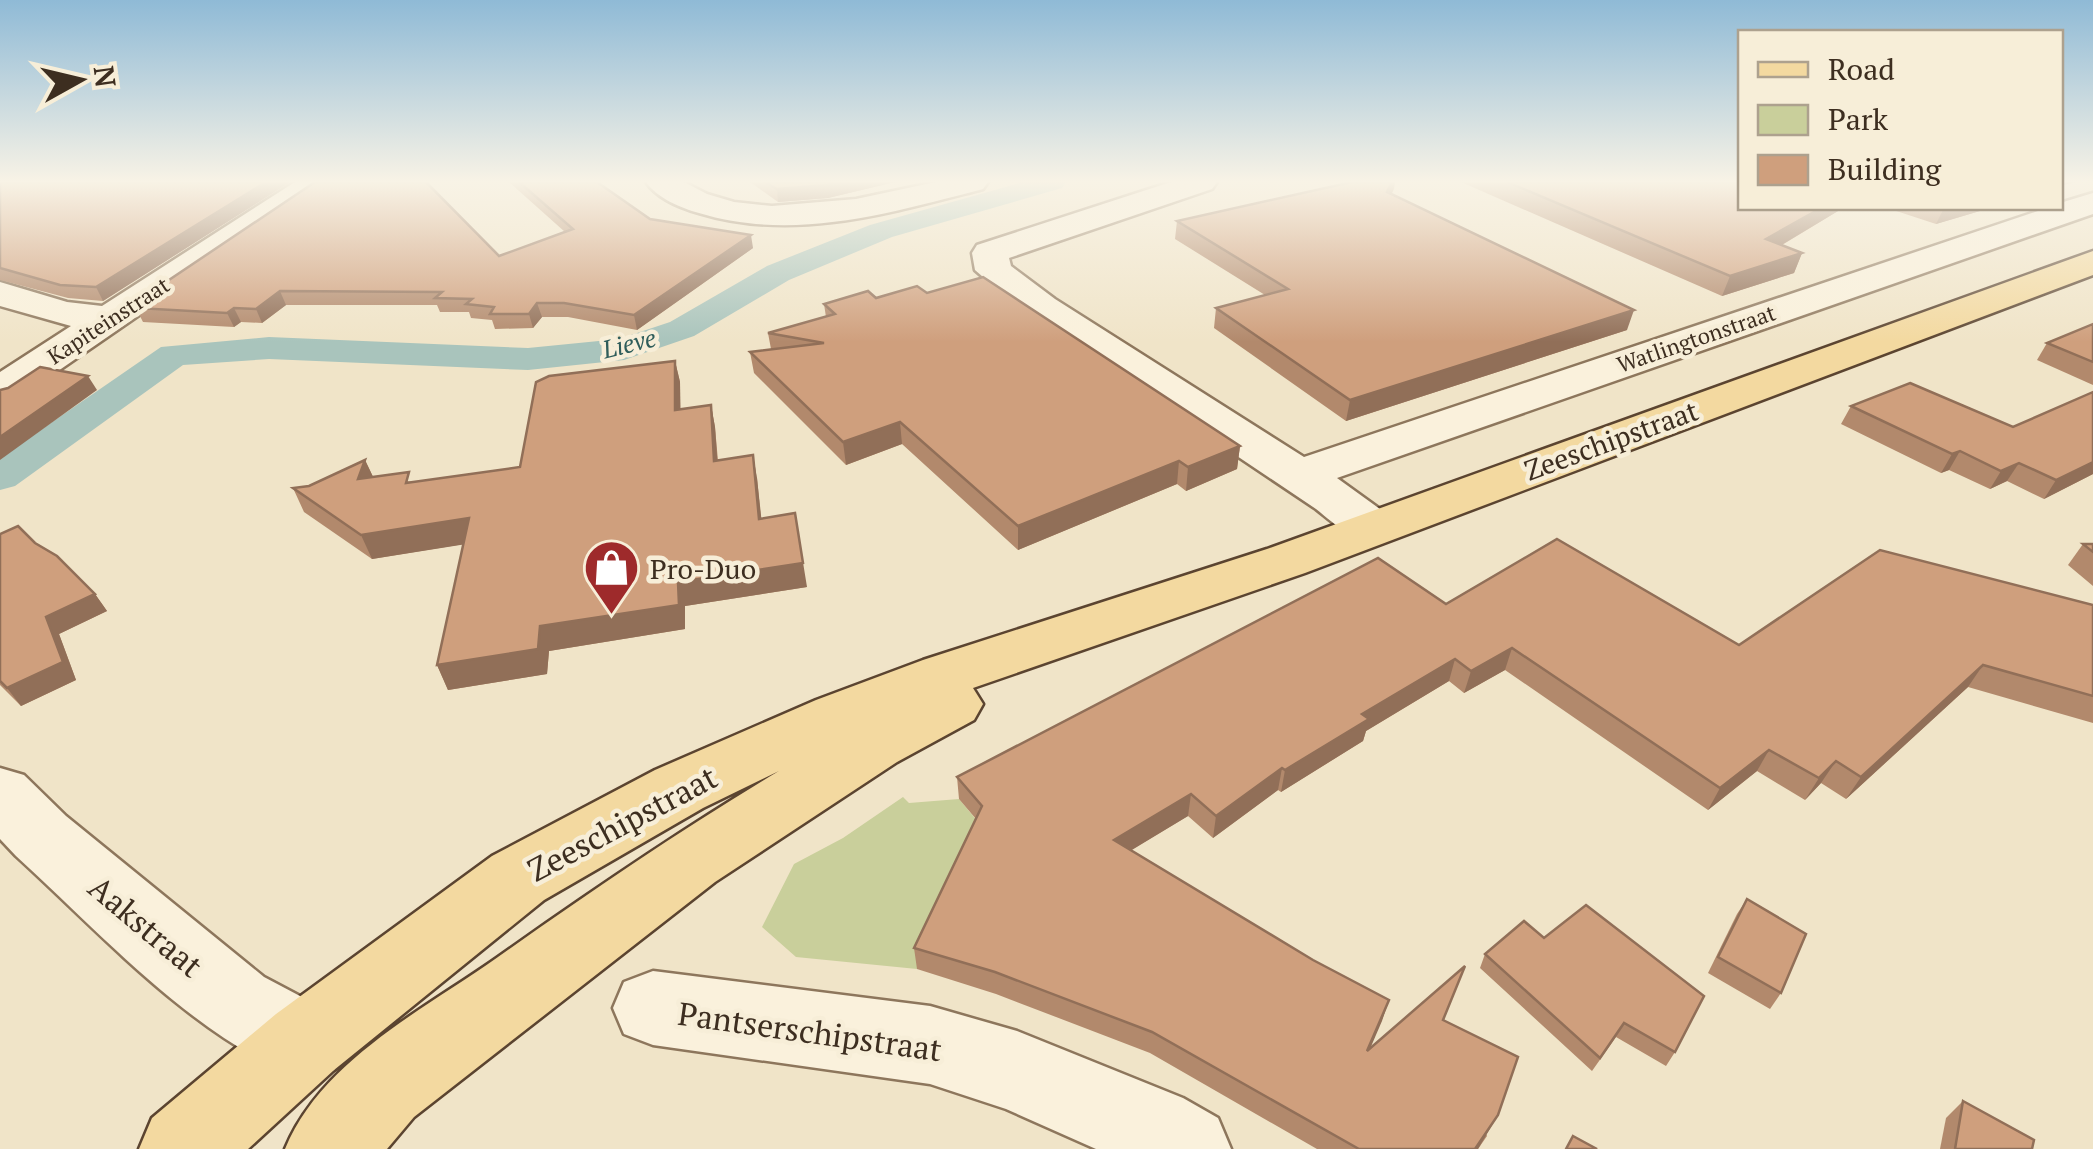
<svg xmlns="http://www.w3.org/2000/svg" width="2093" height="1149" font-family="'PT Serif',serif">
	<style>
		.green { fill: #c9cf9b }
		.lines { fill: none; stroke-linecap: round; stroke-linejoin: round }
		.canal { fill: #a9c4bc; fill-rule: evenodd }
		.minor-casing { stroke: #8d765c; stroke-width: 5 }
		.major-casing { stroke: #5b4430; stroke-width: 5 }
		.minor { fill: #faf1dc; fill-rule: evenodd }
		.major { fill: #f3d9a0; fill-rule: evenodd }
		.wall { fill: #b2896c }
		.shaded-wall { fill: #916f58 }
		.building { fill: #cf9f7d; stroke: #916f58; stroke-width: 2.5 }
		.labels { text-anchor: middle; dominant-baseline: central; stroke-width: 9; stroke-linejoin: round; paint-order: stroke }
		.far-street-label { font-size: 22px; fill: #3d2e20; stroke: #f7eed8 }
		.far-water-label { font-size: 25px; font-style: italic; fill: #2f5d5a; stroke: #f7eed8 }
		.street-label { font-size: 28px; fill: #3d2e20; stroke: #f7eed8 }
		.poi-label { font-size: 28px; fill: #3d2e20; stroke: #f7eed8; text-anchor: start }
		.near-street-label { font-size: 32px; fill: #3d2e20; stroke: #f7eed8 }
	</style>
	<rect width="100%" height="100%" fill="#f0e4c8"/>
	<path class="green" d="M903,797L909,803L959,799L983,828L917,969L796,957L762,927L794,864L843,838Z"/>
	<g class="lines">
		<path class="canal" d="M1023,182H1066L1062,188L892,237L789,280L694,336L624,360L528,370L269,359L183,365L15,486L0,490V458L161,347L269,337L528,348L619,339L670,322L767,266L870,225Z"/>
		<defs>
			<g id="minor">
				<path d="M295,182H332L16,400L0,404V372L71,326L0,306V282L67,302L102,306Z"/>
				<path d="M646,182H684L707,194L734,202L772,206L856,199L936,182H988L983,189C890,213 794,242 699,213C681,208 657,198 646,182Z"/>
				<path d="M1171,182H1217L1212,189L1009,258L1011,266L1055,299L1304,457L2047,208H2060V203L2093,193V214L1337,478L1391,517L1399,528L1391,539C1358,547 1341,529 1316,509L1027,315L975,270L972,253L977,245Z"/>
				<path d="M0,768L24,775L66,816L264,977L334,1014L346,1042L334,1070L305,1081C193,1037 104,936 16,856L0,839Z"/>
				<path d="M653,971L930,1006L1017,1031L1183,1098L1218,1118L1231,1149H1096L1006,1109L930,1084L653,1045L624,1034L613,1008L624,982Z"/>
			</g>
			<path id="major" d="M2093,251V275L1305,573L973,688L983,704L974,720L897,762L715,882L414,1117L387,1149H285C321,1061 423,1010 498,957C590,892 682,829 779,771L703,808L544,900L334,1070L248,1149H139L152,1118L276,1014L492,856L655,770L816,700L923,660L1267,549Z"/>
		</defs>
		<use href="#minor" class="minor-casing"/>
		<use href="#major" class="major-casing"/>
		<use href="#minor" class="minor"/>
		<use href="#major" class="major"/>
	</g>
	<g class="wall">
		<path d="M0,182H290L103,301L68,298L0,280Z"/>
		<path d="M509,182H597L650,219L753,248L637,330L568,317H542L533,328L495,329L492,320L471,318L469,312H440L437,305H286L262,323L241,322L234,327L143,322L136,308L159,292L157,288L499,256L565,232Z"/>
		<path d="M750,182H895L828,198L778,202Z"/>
		<path d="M1352,182H1395L1391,194L1627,330L1346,421L1214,328L1216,308L1265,295L1175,239L1177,221Z"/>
		<path d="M1461,182H1740L1838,211L1782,245L1802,253L1794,273L1722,296Z"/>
		<path d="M1887,208H1990L1936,224Z"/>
		<path d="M927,293L1240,446L1237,469L1186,491L1177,484L1018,550L902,444L846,465L754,373L750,352L771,349L768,333L826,317L824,304Z"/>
		<path d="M2093,324V385L2037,360L2047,343Z"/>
		<path d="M675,361L680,382V409L711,405L715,427L718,461L757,478L761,519L807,587L685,606V629L549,651L547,674L448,690L437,665L464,544L372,559L304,512L293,488L309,486L365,460L373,477L413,482L520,467Z"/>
		<path d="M1851,406L2093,474L2044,499L2007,481L1990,489L1949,470L1941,473L1841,424Z"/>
		<path d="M0,534L35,543L95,594L107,611L59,634L76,680L21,706L0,685Z"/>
		<path d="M2083,544H2093V586L2068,565Z"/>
		<path d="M1446,604L1739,645L2093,605V723L1968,687L1846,799L1821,783L1805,800L1757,771L1708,810L1505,670L1464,693L1449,681L1366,731L1363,741L1281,792L1278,790L1213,838L1188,816L1131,850L1313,960L1389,1000L1370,1048L1443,1020L1487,1136L1478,1149H1317L1150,1053L996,994L917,969L914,948L976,819L959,799L957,777Z"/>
		<path d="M1747,899L1781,993L1770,1009L1708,973L1737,914Z"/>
		<path d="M1524,921L1675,1052L1666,1066L1616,1037L1592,1071L1480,968L1485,954Z"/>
		<path d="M1963,1101L2032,1149H1940L1946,1118Z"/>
	</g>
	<g class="shaded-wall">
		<path d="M266,182H290L103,301L96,287Z"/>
		<path d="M842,182H895L828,198L778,202L777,189Z"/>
		<path d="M1392,182H1395L1394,189L1384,210L1387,192Z"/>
		<path d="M2060,182H2076L2060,186Z"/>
		<path d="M1821,208H1851L1838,211L1758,259L1766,239Z"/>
		<path d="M1944,208H1990L1936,224Z"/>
		<path d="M751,235L753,248L637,330L634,315Z"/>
		<path d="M1802,253L1794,273L1722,296L1730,276Z"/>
		<path d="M280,291L286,305L262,323L256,309Z"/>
		<path d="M537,303L542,317L533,328L529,314Z"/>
		<path d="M234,308L241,322L234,327L227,313Z"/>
		<path d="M1634,310L1627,330L1346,421L1350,400Z"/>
		<path d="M675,361L680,382L681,432L675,410Z"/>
		<path d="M88,376L97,390L0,460V437Z"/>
		<path d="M711,405L715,427L719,484L714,461Z"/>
		<path d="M900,422L902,444L846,465L843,442Z"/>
		<path d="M1240,446L1237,469L1186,491L1188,467Z"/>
		<path d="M1960,451L1949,470L1941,473L1952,454Z"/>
		<path d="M753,455L757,478L764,543L759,519Z"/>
		<path d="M365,460L376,483L358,479Z"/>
		<path d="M1179,461L1177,484L1018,550V526Z"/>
		<path d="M2093,462V474L2044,499L2056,480Z"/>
		<path d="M2019,463L2007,481L1990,489L2001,471Z"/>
		<path d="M795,513L807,587L685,606V629L549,651L547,674L448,690L437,665L540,626L678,582Z"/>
		<path d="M469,518L479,542L372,559L361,535Z"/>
		<path d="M95,594L107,611L59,634L76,680L21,706L7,688L46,617Z"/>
		<path d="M1512,648L1505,670L1464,693L1471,671Z"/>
		<path d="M1455,659L1449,681L1366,731L1363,741L1281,792L1285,770L1362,714Z"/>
		<path d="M1983,665L1968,687L1846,799L1861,777Z"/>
		<path d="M1769,750L1757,771L1708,810L1720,788Z"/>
		<path d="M1836,761L1821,783L1805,800L1819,778Z"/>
		<path d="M1282,768L1278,790L1213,838L1216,816Z"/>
		<path d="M1191,794L1188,816L1112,862L1114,840Z"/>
		<path d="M1389,1000L1382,1021L1360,1072L1367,1051Z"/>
		<path d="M1498,1115L1478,1149H1475Z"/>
	</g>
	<g class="building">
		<path d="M0,182H266L96,287L60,285L0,268Z"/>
		<path d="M315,182H426L499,256L573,229L519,182H597L650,219L751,235L634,315L564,303H537L529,314H490L494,307L466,304L472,299L435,298L442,292L280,291L256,309L234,308L227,313L136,308L163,288H157Z"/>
		<path d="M765,182H842L827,185L777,189Z"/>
		<path d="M1352,182H1392L1387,192L1634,310L1350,400L1216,308L1288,289L1177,221Z"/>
		<path d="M1507,182H1740V208H1821L1766,239L1802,253L1730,276Z"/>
		<path d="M983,277L1240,446L1188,467L1179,461L1018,526L900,422L843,442L750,352L824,343L768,333L835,314L824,304L868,291L876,298L917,286L927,293Z"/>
		<path d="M2093,324V362L2047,343Z"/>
		<path d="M675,361V410L711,405L714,461L753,455L759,519L795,513L803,563L678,582L679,605L540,626L538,649L437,665L469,518L361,535L293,488L309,486L365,460L358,479L409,472L406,483L520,467L536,382L549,376Z"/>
		<path d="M40,367L88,376L0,437V390L8,388Z"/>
		<path d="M1910,383L2013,427L2093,392V462L2056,480L2019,463L2001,471L1960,451L1952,454L1851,406Z"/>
		<path d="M18,526L35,543L57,556L95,594L46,617L63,662L7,688L0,681V534Z"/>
		<path d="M1557,539L1739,645L1880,550L2093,605V696L1983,665L1861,777L1836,761L1819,778L1769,750L1720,788L1512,648L1471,671L1455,659L1362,714L1369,719L1285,770L1282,768L1216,816L1191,794L1114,840L1313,960L1389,1000L1367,1051L1465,966L1443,1020L1518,1057L1498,1115L1475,1149H1359L1152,1032L995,972L914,948L982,806L957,777L1378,558L1446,604Z"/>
		<path d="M2083,544H2093V552Z"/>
		<path d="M1747,899L1806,934L1781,993L1718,957Z"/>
		<path d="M1586,905L1704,996L1675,1052L1624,1023L1600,1058L1485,954L1524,921L1544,938Z"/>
		<path d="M1963,1101L2034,1140L2032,1149H1955Z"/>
		<path d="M1573,1136L1597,1149H1566Z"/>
	</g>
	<linearGradient id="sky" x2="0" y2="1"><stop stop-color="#8fbad6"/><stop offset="0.53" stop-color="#f8f3e6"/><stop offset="1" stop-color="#f8f3e6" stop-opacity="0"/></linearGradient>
	<rect width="2093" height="342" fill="url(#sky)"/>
	<defs>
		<symbol id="shop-pin" viewBox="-11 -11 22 30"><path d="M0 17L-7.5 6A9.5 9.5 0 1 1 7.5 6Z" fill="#9e2a2b" stroke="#f7eed8"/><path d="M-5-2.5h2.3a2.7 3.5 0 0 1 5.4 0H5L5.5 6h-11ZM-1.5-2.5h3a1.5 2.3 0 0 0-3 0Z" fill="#fff"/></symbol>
	</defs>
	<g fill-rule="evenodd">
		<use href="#shop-pin" x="580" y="536" width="63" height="86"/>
	</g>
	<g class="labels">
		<g class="far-street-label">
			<text transform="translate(108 320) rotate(-33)">Kapiteinstraat</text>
			<text transform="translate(1696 338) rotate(-19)">Watlingtonstraat</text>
		</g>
		<g class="far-water-label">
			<text transform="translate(629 343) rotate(-14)">Lieve</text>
		</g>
		<g class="street-label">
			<text transform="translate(1611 440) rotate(-20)">Zeeschipstraat</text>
		</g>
		<g class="poi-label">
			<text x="650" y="568">Pro-Duo</text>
		</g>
		<g class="near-street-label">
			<text transform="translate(622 823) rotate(-28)">Zeeschipstraat</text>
			<text transform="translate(146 926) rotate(40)">Aakstraat</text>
			<text transform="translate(810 1031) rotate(8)">Pantserschipstraat</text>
		</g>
	</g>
	<rect x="1738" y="30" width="325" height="180" fill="#f7eed8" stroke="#ada18e" stroke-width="2.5"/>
	<rect x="1758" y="62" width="50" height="15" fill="#f3d9a0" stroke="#ada18e" stroke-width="2.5"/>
	<text x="1828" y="80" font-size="30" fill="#3d2e20">Road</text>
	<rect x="1758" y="105" width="50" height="30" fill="#c9cf9b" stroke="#ada18e" stroke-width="2.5"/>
	<text x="1828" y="130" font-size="30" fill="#3d2e20">Park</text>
	<rect x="1758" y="155" width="50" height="30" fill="#cf9f7d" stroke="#ada18e" stroke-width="2.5"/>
	<text x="1828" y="180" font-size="30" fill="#3d2e20">Building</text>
	<g transform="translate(80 80) rotate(82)" stroke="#f7eed8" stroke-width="8" paint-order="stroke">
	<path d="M0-8L18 38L0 25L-18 38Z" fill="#3d2e20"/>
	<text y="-15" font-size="28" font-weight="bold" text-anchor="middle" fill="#3d2e20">N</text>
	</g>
</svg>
